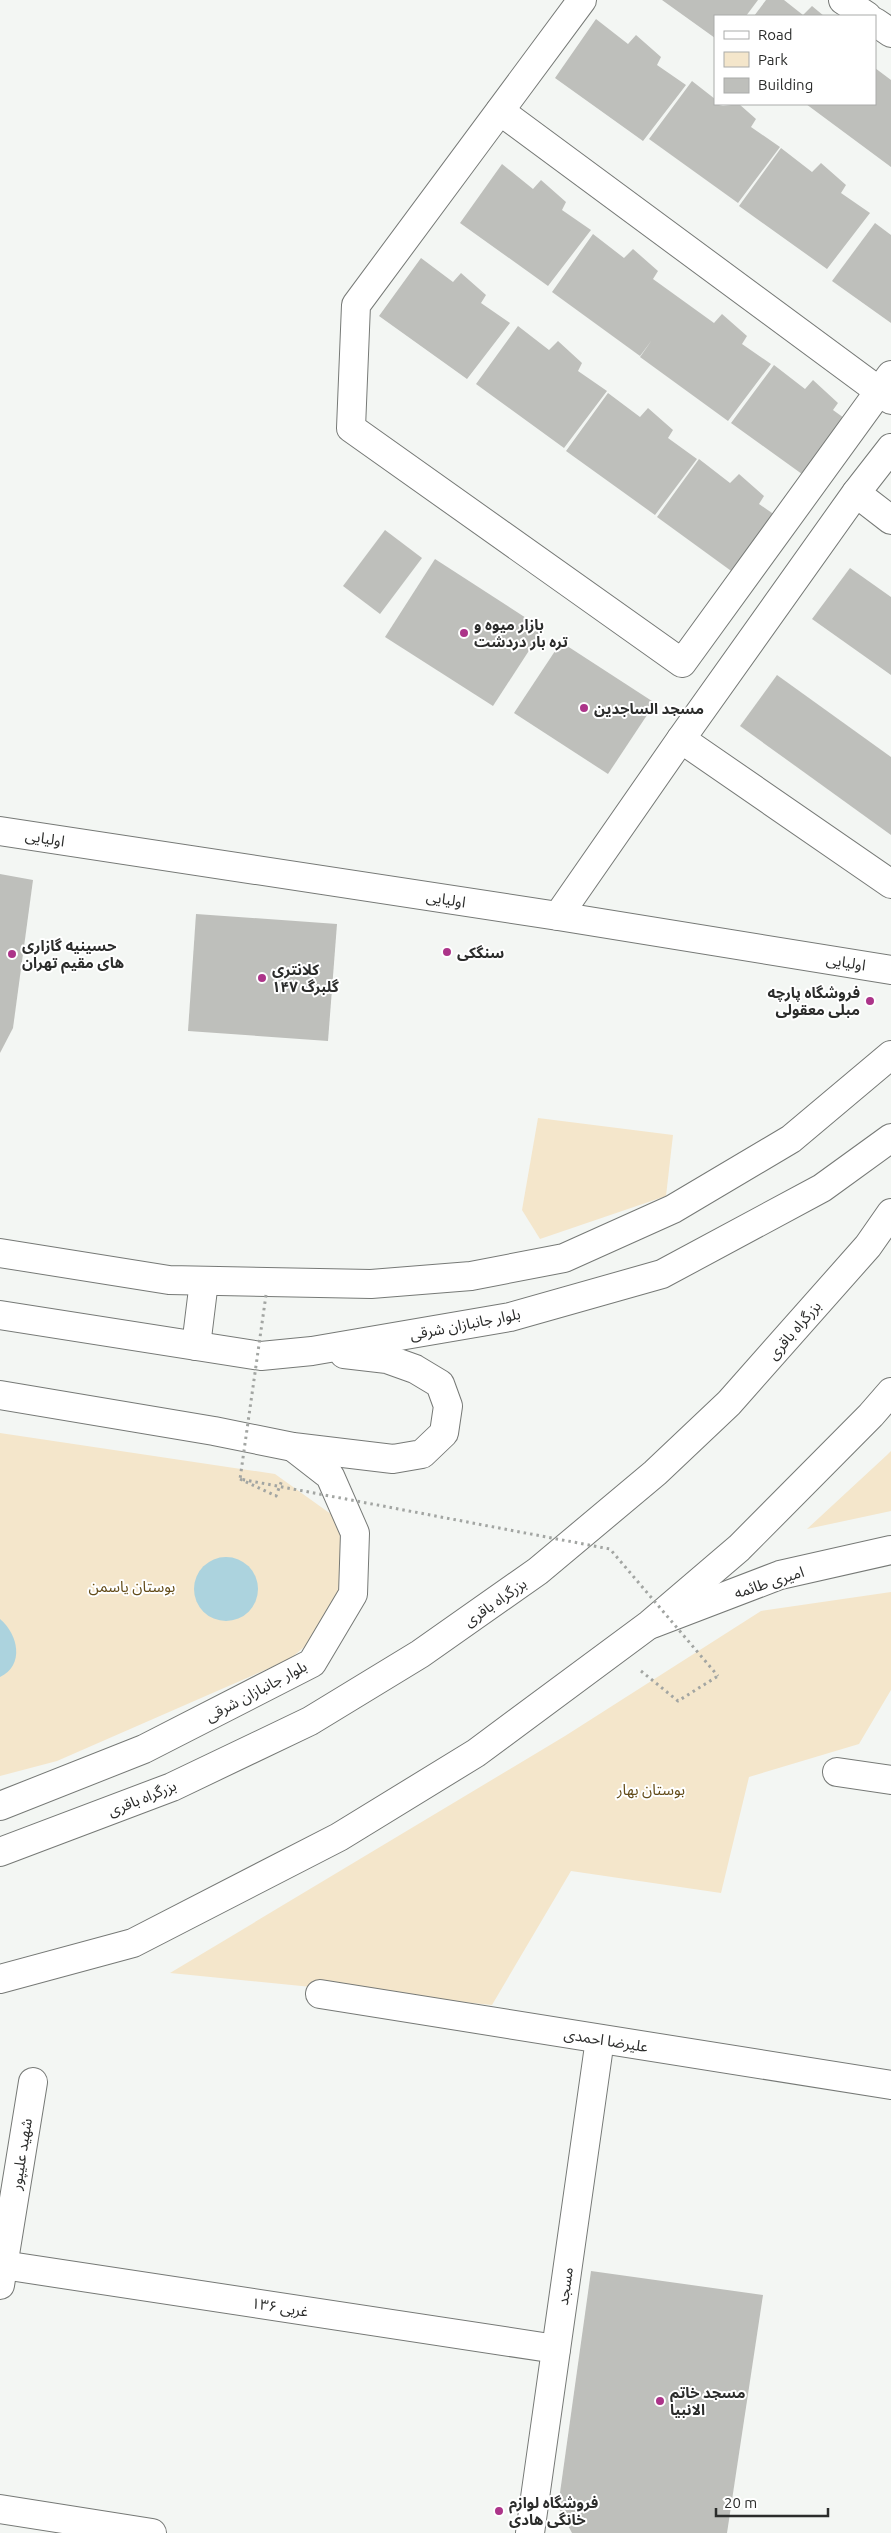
<svg xmlns="http://www.w3.org/2000/svg" width="891" height="2533" font-family="Ubuntu,'Noto Sans Arabic',sans-serif">
	<style>
		.green { fill: #f4e6cb }
		.water { fill: #acd3de }
		.building { fill: #bebfbb }
		.lines { fill: none; stroke-linecap: round; stroke-linejoin: round }
		.street-casing { stroke: #767976; stroke-width: 30 }
		.secondary-casing { stroke: #767976; stroke-width: 30 }
		.highway-casing { stroke: #767976; stroke-width: 30 }
		.path { stroke: #a2a5a2; stroke-width: 3; stroke-dasharray: 2.5 4; stroke-linecap: butt }
		.street { stroke: #fff; stroke-width: 28 }
		.secondary { stroke: #fff; stroke-width: 28 }
		.highway { stroke: #fff; stroke-width: 28 }
		.path-bridge { stroke: #a2a5a2; stroke-width: 3; stroke-dasharray: 2.5 4; stroke-linecap: butt }
		.poi-dot { fill: #ac3489; stroke: #fff; stroke-width: 2 }
		.labels { text-anchor: middle; dominant-baseline: central; stroke-width: 4; stroke-linejoin: round; paint-order: stroke }
		.poi-label { font-size: 15px; font-weight: bold; fill: #2b2c2b; stroke: #fff; text-anchor: start }
		.street-label { font-size: 15px; fill: #2b2c2b; stroke: #fff }
		.park-label { font-size: 15px; fill: #624b18; stroke: #fff }
	</style>
	<rect width="100%" height="100%" fill="#f3f6f3"/>
	<g class="green">
		<path d="M538,1118L673,1135L666,1196L540,1239L522,1210Z"/>
		<path d="M0,1433L275,1474L342,1522L341,1616L290,1659L57,1761L0,1776Z"/>
		<path d="M891,1451V1511L807,1529L887,1455Z"/>
		<path d="M891,1592V1690L859,1744L749,1777L721,1893L571,1871L492,2005L170,1973L565,1736L761,1611Z"/>
	</g>
	<g class="water">
		<circle cx="226" cy="1589" r="32"/>
		<path d="M0,1619C18,1634 25,1665 0,1677Z"/>
	</g>
	<g class="building">
		<path d="M662,0H758L746,16H715V38Z"/>
		<path d="M766,0H784L803,15L812,6L824,16H754Z"/>
		<path d="M596,19L628,44L636,35L661,57L657,65L686,85L643,141L555,78Z"/>
		<path d="M875,68L891,80V167L806,104H875Z"/>
		<path d="M692,81L715,99V104L723,106L739,104L756,119L751,127L780,147L738,203L649,139Z"/>
		<path d="M781,148L812,172L821,163L846,185L841,193L870,213L827,269L739,206Z"/>
		<path d="M502,164L533,189L541,180L566,202L562,210L591,230L548,286L460,223Z"/>
		<path d="M875,223L891,235V323L832,281Z"/>
		<path d="M593,234L624,258L633,249L658,271L653,279L714,323L722,314L747,336L742,344L771,364L728,421L640,357L652,340L640,356L552,292Z"/>
		<path d="M421,258L453,282L461,273L486,295L481,303L510,323L467,379L379,316Z"/>
		<path d="M518,326L549,350L558,341L582,363L578,371L607,391L564,448L476,384Z"/>
		<path d="M774,365L805,389L813,380L838,403L833,410L862,431L820,487L731,423Z"/>
		<path d="M608,393L640,417L648,408L673,430L668,438L697,459L655,515L566,451Z"/>
		<path d="M699,459L730,483L739,474L764,496L759,504L788,524L745,581L657,517Z"/>
		<path d="M385,530L422,558L380,614L343,586Z"/>
		<path d="M435,559L543,629L493,706L385,637Z"/>
		<path d="M850,568L891,597V675L812,619Z"/>
		<path d="M561,642L655,703L608,774L514,713Z"/>
		<path d="M777,675L891,757V835L740,726Z"/>
		<path d="M0,874L33,880L13,1028L0,1053Z"/>
		<path d="M196,914L337,924L328,1041L188,1031Z"/>
		<path d="M591,2271L763,2295L727,2533H572L558,2507Z"/>
	</g>
	<g class="lines">
		<defs>
			<g id="street">
				<path d="M582,0L356,305L351,428L682,663L891,375"/>
				<path d="M843,0L867,16"/>
				<path d="M875,22L891,33"/>
				<path d="M500,111L891,400"/>
				<path d="M856,493L891,520"/>
				<path d="M681,739L891,884"/>
				<path d="M0,831L558,916L891,970"/>
				<path d="M558,916L681,739L856,493L891,448"/>
				<path d="M0,1253L169,1280L371,1284L471,1276L564,1258L673,1209L791,1139L891,1055"/>
				<path d="M196,1346L204,1281"/>
				<path d="M837,1772L891,1780"/>
				<path d="M320,1994L891,2085"/>
				<path d="M3,2265L556,2349"/>
				<path d="M0,2285L33,2082"/>
				<path d="M0,2509L152,2533"/>
				<path d="M530,2533L600,2039"/>
			</g>
			<g id="secondary">
				<path d="M0,1315L261,1356L312,1351L510,1317L662,1274L822,1188L891,1138"/>
				<path d="M0,1395L214,1431L293,1447L393,1459L422,1454L444,1433L448,1406L440,1384L415,1369L387,1359L344,1354"/>
				<path d="M652,1624L780,1575L891,1550"/>
				<path d="M0,1806L144,1749L312,1663L353,1594L355,1533L330,1476L294,1448"/>
			</g>
			<g id="highway">
				<path d="M0,1852L172,1787L310,1721L420,1654L538,1571L655,1473L729,1403L868,1246L891,1213"/>
				<path d="M0,1979L133,1943L339,1837L476,1753L650,1624L739,1548L871,1415L891,1392"/>
			</g>
		</defs>
		<use href="#street" class="street-casing"/>
		<use href="#secondary" class="secondary-casing"/>
		<use href="#highway" class="highway-casing"/>
		<g class="path">
			<path d="M240,1479L276,1496L282,1480"/>
			<path d="M641,1671L678,1701L718,1676"/>
		</g>
		<use href="#street" class="street"/>
		<use href="#secondary" class="secondary"/>
		<use href="#highway" class="highway"/>
		<path class="path-bridge" d="M266,1295L240,1479L610,1549L718,1676"/>
	</g>
	<g class="poi-dot">
		<circle cx="464" cy="633" r="5"/>
		<circle cx="584" cy="708" r="5"/>
		<circle cx="447" cy="952" r="5"/>
		<circle cx="12" cy="954" r="5"/>
		<circle cx="262" cy="978" r="5"/>
		<circle cx="870" cy="1001" r="5"/>
		<circle cx="660" cy="2401" r="5"/>
		<circle cx="499" cy="2511" r="5"/>
	</g>
	<g class="labels">
		<g class="poi-label">
			<text x="474" y="624">بازار میوه و<tspan x="474" dy="17">تره بار دردشت</tspan></text>
			<text x="594" y="708">مسجد الساجدین</text>
			<text x="22" y="945">حسینیه گازاری<tspan x="22" dy="17">های مقیم تهران</tspan></text>
			<text x="457" y="952">سنگکی</text>
			<text x="272" y="969">کلانتری<tspan x="272" dy="17">۱۴۷ گلبرگ</tspan></text>
			<text x="860" y="992" text-anchor="end">فروشگاه پارچه<tspan x="860" dy="17">مبلی معقولی</tspan></text>
			<text x="670" y="2392">مسجد خاتم<tspan x="670" dy="17">الانبیا</tspan></text>
			<text x="509" y="2502">فروشگاه لوازم<tspan x="509" dy="17">خانگی هادی</tspan></text>
		</g>
		<g class="street-label">
			<text transform="translate(45 838) rotate(9)">اولیایی</text>
			<text transform="translate(446 899) rotate(9)">اولیایی</text>
			<text transform="translate(846 962) rotate(9)">اولیایی</text>
			<text transform="translate(465 1324) rotate(-11)">بلوار جانبازان شرقی</text>
			<text transform="translate(794 1330) rotate(-49)">بزرگراه باقری</text>
			<text transform="translate(769 1582) rotate(-18)">امیری طائمه</text>
			<text transform="translate(495 1602) rotate(-35)">بزرگراه باقری</text>
			<text transform="translate(256 1691) rotate(-28)">بلوار جانبازان شرقی</text>
			<text transform="translate(142 1798) rotate(-22)">بزرگراه باقری</text>
			<text transform="translate(606 2040) rotate(9)">علیرضا احمدی</text>
			<text transform="translate(21 2154) rotate(-81)">شهید علیپور</text>
			<text transform="translate(565 2286) rotate(-82)">مسجد</text>
			<text transform="translate(280 2307) rotate(9)">۱۳۶ غربی</text>
		</g>
		<g class="park-label">
			<text x="132" y="1586">بوستان یاسمن</text>
			<text x="651" y="1789">بوستان بهار</text>
		</g>
	</g>
	<rect x="714" y="15" width="162" height="90" fill="#ffffff" stroke="#aaabaa"/>
	<rect x="724" y="31" width="25" height="8" fill="#ffffff" stroke="#aaabaa"/>
	<text x="758" y="40" font-size="15" fill="#2b2c2b">Road</text>
	<rect x="724" y="52" width="25" height="15" fill="#f4e6cb" stroke="#aaabaa"/>
	<text x="758" y="65" font-size="15" fill="#2b2c2b">Park</text>
	<rect x="724" y="78" width="25" height="15" fill="#bebfbb" stroke="#aaabaa"/>
	<text x="758" y="90" font-size="15" fill="#2b2c2b">Building</text>
	<path d="M716 2508v8h112v-8" fill="none" stroke="#2b2c2b" stroke-width="2.5"/>
	<text x="724" y="2508" font-size="15" fill="#2b2c2b" stroke="#ffffff" stroke-width="4" paint-order="stroke">20 m</text>
</svg>
